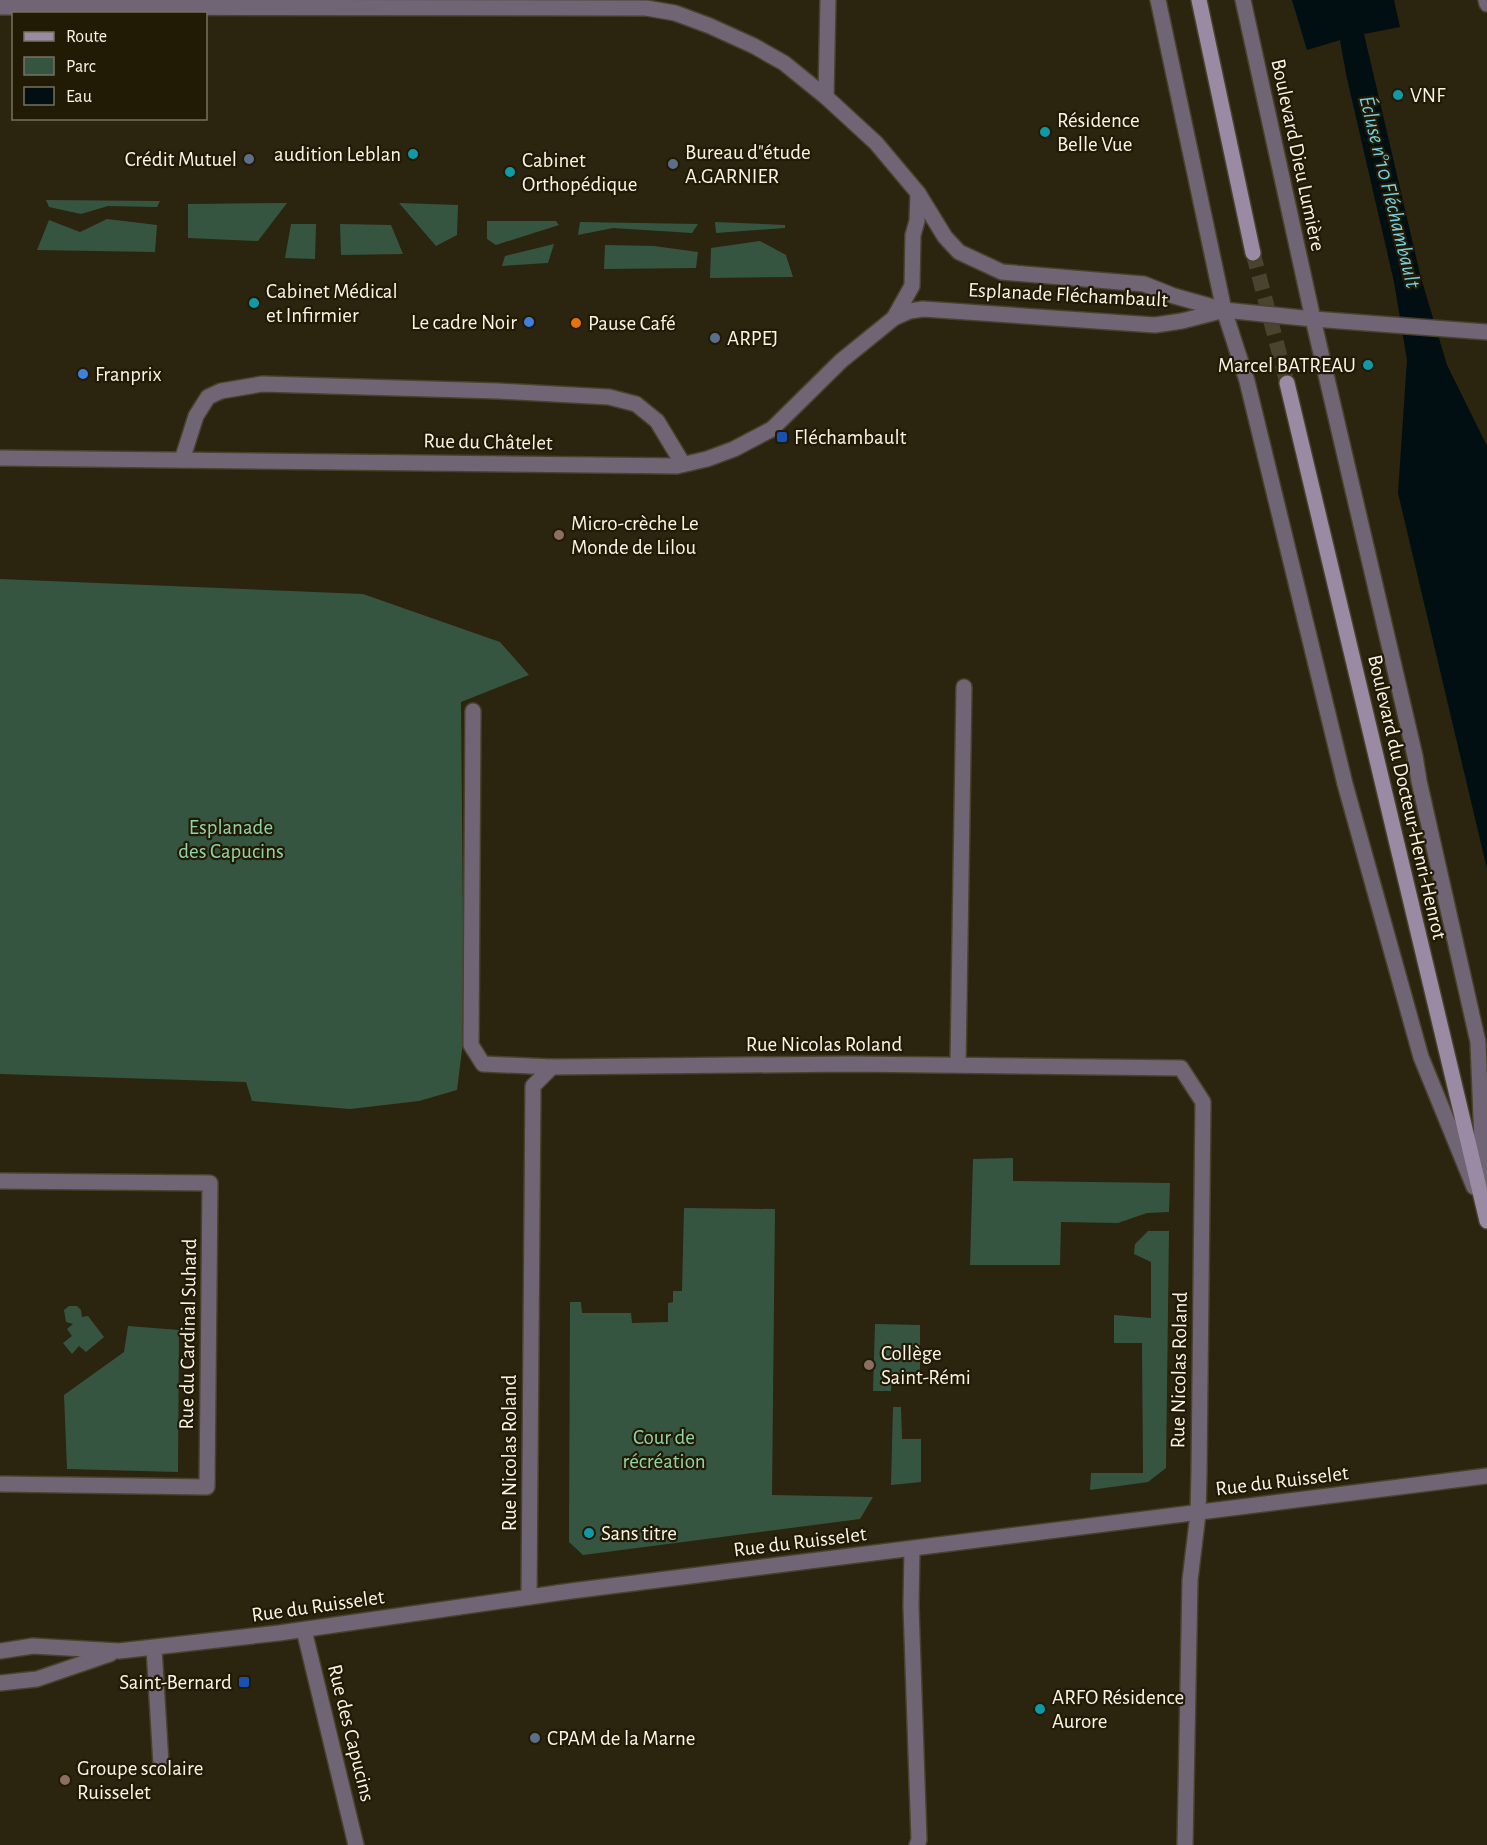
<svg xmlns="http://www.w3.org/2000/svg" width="1487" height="1845" font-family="'Alegreya Sans',sans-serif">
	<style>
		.green { fill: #365541 }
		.water { fill: #010e12 }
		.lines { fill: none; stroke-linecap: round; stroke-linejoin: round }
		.secondary-tunnel { stroke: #4a432f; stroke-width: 15; stroke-dasharray: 15 8; stroke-linecap: butt }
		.service-casing { stroke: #48412c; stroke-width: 18 }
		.minor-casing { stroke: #48412c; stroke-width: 18 }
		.tertiary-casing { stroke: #48412c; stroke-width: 18 }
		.secondary-casing { stroke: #48412c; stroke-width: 18 }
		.service { stroke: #6f6575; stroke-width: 15 }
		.minor { stroke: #6f6575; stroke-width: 15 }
		.tertiary { stroke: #6f6575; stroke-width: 15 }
		.secondary { stroke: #9a8aa3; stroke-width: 15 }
		.culture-dot { fill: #0f9aa8; stroke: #211a05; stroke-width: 2 }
		.service-dot { fill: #5c6f8a; stroke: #211a05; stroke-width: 2 }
		.shop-dot { fill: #3f7fe0; stroke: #211a05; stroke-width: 2 }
		.food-dot { fill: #e8710a; stroke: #211a05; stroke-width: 2 }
		.transit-dot { fill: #1a4fb4; stroke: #211a05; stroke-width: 2 }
		.education-dot { fill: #8d6e63; stroke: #211a05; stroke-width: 2 }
		.labels { text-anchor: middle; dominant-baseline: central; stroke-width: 4.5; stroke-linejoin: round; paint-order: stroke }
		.poi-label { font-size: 21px; fill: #f8f4e7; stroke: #211a05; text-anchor: start }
		.street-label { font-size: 21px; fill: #f8f4e7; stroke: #211a05 }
		.park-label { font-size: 21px; fill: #91d3a9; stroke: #211a05 }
		.water-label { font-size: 22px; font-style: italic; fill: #77d0e5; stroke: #211a05 }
	</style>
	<rect width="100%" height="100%" fill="#2b240e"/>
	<g class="green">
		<path d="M46,200L160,201L157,207L108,206L81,214L49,207Z"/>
		<path d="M287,203L258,241L188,238V204Z"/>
		<path d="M399,203L458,205L457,235L436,246Z"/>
		<path d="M107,219L157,225L155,252L37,250L49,220L80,232Z"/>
		<path d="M487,221H556L559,225L496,245L487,239Z"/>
		<path d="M580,222L698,224L692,233L613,228L578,235Z"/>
		<path d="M715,222L785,225V228L716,233Z"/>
		<path d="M291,224H316L315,259L285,258Z"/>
		<path d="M340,224L391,225L403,254L341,255Z"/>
		<path d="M760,241L786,255L793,277L710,278L711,248Z"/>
		<path d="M554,244L548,263L502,266L505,256Z"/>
		<path d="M605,245L654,246L698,252L696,268L604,269Z"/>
		<path d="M0,579L363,594L500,642L529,675L461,702L464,1034L457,1090L419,1101L350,1109L252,1101L246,1082L0,1074Z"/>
		<path d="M1013,1158V1181L1170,1183L1169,1212L1147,1213L1118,1223L1061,1222L1060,1265H970L973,1159Z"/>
		<path d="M684,1208L775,1209L772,1495L873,1497L860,1519L583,1555L569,1542L570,1302H581L582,1313H631L632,1323L668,1322V1303L673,1302V1291H682Z"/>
		<path d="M1148,1231H1169L1166,1468L1148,1482L1090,1490L1091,1473H1143L1142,1343H1114V1315L1151,1318V1262L1134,1254L1135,1244Z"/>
		<path d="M69,1306H77L81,1310L82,1317L88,1316L104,1337L86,1352L79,1346L72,1354L63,1343L72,1336L67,1329L73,1324L66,1322L64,1310Z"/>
		<path d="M875,1324L920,1325V1378L892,1377L891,1391H873Z"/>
		<path d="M128,1326L179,1330L178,1472L67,1469L64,1395L124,1352Z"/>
		<path d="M893,1407H901L902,1439H921V1482L891,1485Z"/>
	</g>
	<path class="water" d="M1292,0H1394L1400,27L1364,34L1421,278L1447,365L1487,446V869L1398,493L1407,360L1394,282L1346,74L1340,40L1307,50Z"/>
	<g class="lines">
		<path class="secondary-tunnel" d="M1253,253L1287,383"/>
		<defs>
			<g id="service">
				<path d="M182,460L196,416L208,397L221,391L262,384L498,391L609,397L636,404L657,421L683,464"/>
				<path d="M473,711L471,1045L483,1064L552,1067"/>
				<path d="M958,1064L964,687"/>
				<path d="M912,1549L911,1606L919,1840L917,1845"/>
				<path d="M154,1648L161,1764"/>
			</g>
			<g id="minor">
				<path d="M1486,0L1487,4"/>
				<path d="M0,7L646,8L675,13L710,26L754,46L784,63L826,97L876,143L918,193L945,237L959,252L1002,272L1144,284L1174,296L1224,310"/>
				<path d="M826,97L828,0"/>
				<path d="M894,318L912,286L913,235L917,221L918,193"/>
				<path d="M0,458L677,466L707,459L734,449L772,429L841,361L894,318L910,311L923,309L1155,325L1182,321L1221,311"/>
				<path d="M0,1181L210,1183L207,1487L0,1484"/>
				<path d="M529,1597L533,1086L552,1067L850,1064L1181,1068L1203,1102L1199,1473L1198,1514L1190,1580L1185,1845"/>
				<path d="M304,1630L356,1845"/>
				<path d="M0,1651L33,1646L119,1651L279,1633L571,1591L1487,1476"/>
				<path d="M0,1683L37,1679L110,1654"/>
			</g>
			<g id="tertiary">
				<path d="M1158,0L1224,310L1247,381L1345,784L1421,1057L1474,1187"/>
				<path d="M1243,0L1313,319L1415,756L1419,781L1478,1042L1484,1192"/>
				<path d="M1224,310L1313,319L1487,332"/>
			</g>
			<g id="secondary">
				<path d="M1199,0L1253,253"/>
				<path d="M1287,383L1487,1221"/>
			</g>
		</defs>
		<use href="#service" class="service-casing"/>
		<use href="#minor" class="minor-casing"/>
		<use href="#tertiary" class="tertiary-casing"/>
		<use href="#secondary" class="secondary-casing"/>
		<use href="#service" class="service"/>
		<use href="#minor" class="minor"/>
		<use href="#tertiary" class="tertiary"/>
		<use href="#secondary" class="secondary"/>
	</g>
	<g class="culture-dot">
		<circle cx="1398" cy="95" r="6"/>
		<circle cx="1045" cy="132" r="6"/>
		<circle cx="413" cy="154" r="6"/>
		<circle cx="510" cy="172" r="6"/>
		<circle cx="254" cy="303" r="6"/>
		<circle cx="1368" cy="365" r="6"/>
		<circle cx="589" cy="1533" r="6"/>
		<circle cx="1040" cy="1709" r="6"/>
	</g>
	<g class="service-dot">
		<circle cx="249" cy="159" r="6"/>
		<circle cx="673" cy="164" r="6"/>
		<circle cx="715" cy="338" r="6"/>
		<circle cx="535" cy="1738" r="6"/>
	</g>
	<g class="shop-dot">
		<circle cx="529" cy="322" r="6"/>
		<circle cx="83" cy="374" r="6"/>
	</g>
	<circle class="food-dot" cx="576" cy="323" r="6"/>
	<g class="transit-dot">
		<rect x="776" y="431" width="12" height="12" rx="3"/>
		<rect x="238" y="1676" width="12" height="12" rx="3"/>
	</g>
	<g class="education-dot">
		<circle cx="559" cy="535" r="6"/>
		<circle cx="869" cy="1365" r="6"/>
		<circle cx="65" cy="1780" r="6"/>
	</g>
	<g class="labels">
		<g class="poi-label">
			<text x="1410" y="95">VNF</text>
			<text x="1057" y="120">Résidence<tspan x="1057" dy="24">Belle Vue</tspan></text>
			<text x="685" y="152">Bureau d"étude<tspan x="685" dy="24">A.GARNIER</tspan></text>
			<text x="401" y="154" text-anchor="end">audition Leblan</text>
			<text x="237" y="159" text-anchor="end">Crédit Mutuel</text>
			<text x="522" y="160">Cabinet<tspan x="522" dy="24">Orthopédique</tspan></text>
			<text x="266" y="291">Cabinet Médical<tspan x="266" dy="24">et Infirmier</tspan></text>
			<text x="517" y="322" text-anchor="end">Le cadre Noir</text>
			<text x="588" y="323">Pause Café</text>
			<text x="727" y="338">ARPEJ</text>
			<text x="1356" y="365" text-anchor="end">Marcel BATREAU</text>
			<text x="95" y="374">Franprix</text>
			<text x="794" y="437">Fléchambault</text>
			<text x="571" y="523">Micro-crèche Le<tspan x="571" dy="24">Monde de Lilou</tspan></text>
			<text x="881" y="1353">Collège<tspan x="881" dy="24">Saint-Rémi</tspan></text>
			<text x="601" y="1533">Sans titre</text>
			<text x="232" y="1682" text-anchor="end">Saint-Bernard</text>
			<text x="1052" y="1697">ARFO Résidence<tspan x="1052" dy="24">Aurore</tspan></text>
			<text x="547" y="1738">CPAM de la Marne</text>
			<text x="77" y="1768">Groupe scolaire<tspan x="77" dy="24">Ruisselet</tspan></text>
		</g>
		<g class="street-label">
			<text transform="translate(1298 155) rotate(78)">Boulevard Dieu Lumière</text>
			<text transform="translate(1068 295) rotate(3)">Esplanade Fléchambault</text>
			<text transform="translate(488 442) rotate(1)">Rue du Châtelet</text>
			<text transform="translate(1407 797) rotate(77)">Boulevard du Docteur-Henri-Henrot</text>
			<text x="824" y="1044">Rue Nicolas Roland</text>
			<text transform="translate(188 1334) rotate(-89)">Rue du Cardinal Suhard</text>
			<text transform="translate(1179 1370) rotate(-89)">Rue Nicolas Roland</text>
			<text transform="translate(509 1453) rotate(-90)">Rue Nicolas Roland</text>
			<text transform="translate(1282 1481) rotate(-7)">Rue du Ruisselet</text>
			<text transform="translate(800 1542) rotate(-7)">Rue du Ruisselet</text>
			<text transform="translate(318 1606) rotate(-8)">Rue du Ruisselet</text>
			<text transform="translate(351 1733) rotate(76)">Rue des Capucins</text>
		</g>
		<g class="park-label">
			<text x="231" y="827">Esplanade<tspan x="231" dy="24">des Capucins</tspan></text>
			<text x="664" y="1437">Cour de<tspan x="664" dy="24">récréation</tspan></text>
		</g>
		<g class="water-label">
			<text transform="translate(1390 192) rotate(76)">Écluse n°10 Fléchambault</text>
		</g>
	</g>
	<rect x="12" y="12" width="195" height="108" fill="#211a05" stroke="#77715f" stroke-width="1.5"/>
	<rect x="24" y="32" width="30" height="9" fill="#9a8aa3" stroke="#77715f" stroke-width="1.5"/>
	<text x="66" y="42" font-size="18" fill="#f8f4e7">Route</text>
	<rect x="24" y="57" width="30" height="18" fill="#365541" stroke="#77715f" stroke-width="1.5"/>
	<text x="66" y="72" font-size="18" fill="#f8f4e7">Parc</text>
	<rect x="24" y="87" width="30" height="18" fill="#010e12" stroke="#77715f" stroke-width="1.5"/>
	<text x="66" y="102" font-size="18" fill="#f8f4e7">Eau</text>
</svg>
